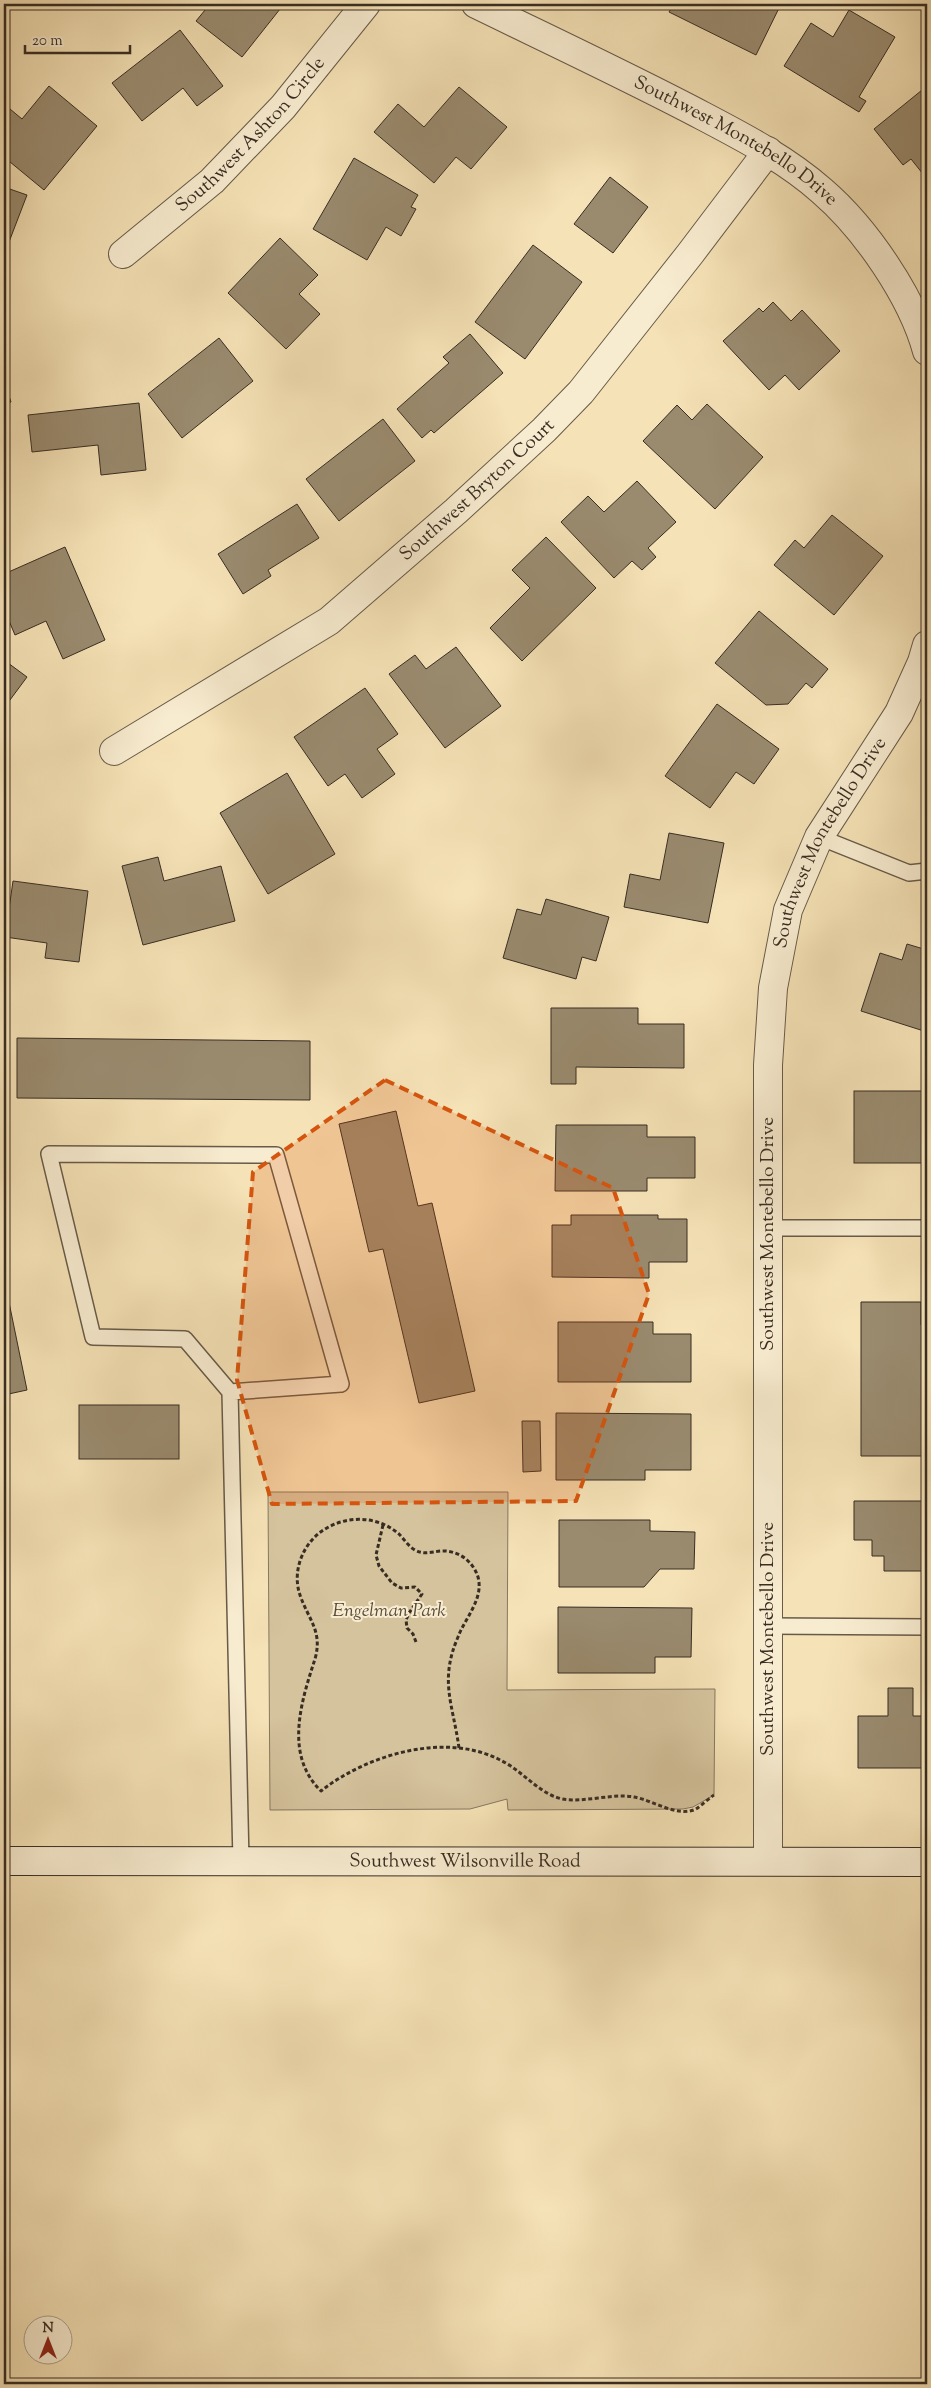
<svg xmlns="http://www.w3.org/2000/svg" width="931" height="2388" font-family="'Sorts Mill Goudy',serif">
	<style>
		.green { fill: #d5c39d; stroke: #867860 }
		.building { fill: #9a8b6f; stroke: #382d23 }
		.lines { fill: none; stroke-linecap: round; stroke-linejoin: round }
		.lane-casing { stroke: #675a48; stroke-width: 18 }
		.street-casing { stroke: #675a48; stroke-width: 30 }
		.secondary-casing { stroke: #382d23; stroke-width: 30 }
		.path { stroke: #382d23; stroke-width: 3; stroke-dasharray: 4 2.5; stroke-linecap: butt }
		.lane { stroke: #f8ecd0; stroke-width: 15 }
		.street { stroke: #f8ecd0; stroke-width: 28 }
		.secondary { stroke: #f8ecd0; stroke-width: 28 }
		.marked { fill: #d6550e; fill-opacity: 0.2; stroke: #d6550e; stroke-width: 4; stroke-dasharray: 10 6; stroke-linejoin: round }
		.labels { text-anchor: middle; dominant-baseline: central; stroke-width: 4; stroke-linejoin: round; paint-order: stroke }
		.street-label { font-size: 19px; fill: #382d23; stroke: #f8ecd0 }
		.park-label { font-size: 19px; font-style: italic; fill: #574b3b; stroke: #f8ecd0 }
	</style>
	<rect width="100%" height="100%" fill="#f5e2b6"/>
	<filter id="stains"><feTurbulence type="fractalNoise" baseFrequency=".004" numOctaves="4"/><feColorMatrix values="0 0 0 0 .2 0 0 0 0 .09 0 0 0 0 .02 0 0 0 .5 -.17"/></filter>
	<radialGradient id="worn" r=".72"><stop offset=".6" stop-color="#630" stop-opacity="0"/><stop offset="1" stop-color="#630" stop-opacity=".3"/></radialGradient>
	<path class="green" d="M268,1492H508L507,1690L715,1689L714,1795L693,1807L683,1809L508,1810L507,1799L470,1809L270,1810Z"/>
	<g class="building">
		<path d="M210,4H284L242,57L196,21Z"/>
		<path d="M674,4H781L756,55L669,12Z"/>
		<path d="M849,10L895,37L859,97L866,101L859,112L784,66L811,23L833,37Z"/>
		<path d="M180,30L223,86L197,106L183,88L142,121L112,83Z"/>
		<path d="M49,86L97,126L44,190L4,157V104L22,119Z"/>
		<path d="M927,86V179L911,159L903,165L874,129Z"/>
		<path d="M459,87L507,127L471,169L456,157L434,183L374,132L398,104L424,127Z"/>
		<path d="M354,158L418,195L411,207L416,209L401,236L386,227L367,260L313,229Z"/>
		<path d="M610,177L648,207L613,253L574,224Z"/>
		<path d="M4,187L27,195L4,255Z"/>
		<path d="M280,238L318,275L299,294L320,314L286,349L228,293Z"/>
		<path d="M533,245L582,282L525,359L475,322Z"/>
		<path d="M773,302L791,321L802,310L840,351L799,390L785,375L769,390L723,341L759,308L763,312Z"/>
		<path d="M470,334L503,373L434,433L431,430L422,438L397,409L449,363L443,357Z"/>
		<path d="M219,338L253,381L182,438L148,394Z"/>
		<path d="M4,381L11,402L4,405Z"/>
		<path d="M139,403L146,470L101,475L98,445L32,452L28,415Z"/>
		<path d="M707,404L763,457L715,509L643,441L677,405L692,420Z"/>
		<path d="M383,419L415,461L339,521L306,479Z"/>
		<path d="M637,481L676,522L648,548L656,557L642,570L632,561L614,578L561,522L588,496L604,512Z"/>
		<path d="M297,504L319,538L268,570L271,576L243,594L218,554Z"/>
		<path d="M832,515L883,556L834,615L774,565L795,540L804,548Z"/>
		<path d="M546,537L596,588L522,661L490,628L530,588L512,570Z"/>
		<path d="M65,547L105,640L63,659L46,621L15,635L4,609V574Z"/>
		<path d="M759,611L828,669L812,688L806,683L788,704L766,705L715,663Z"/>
		<path d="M456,647L501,706L445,748L389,674L415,655L426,669Z"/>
		<path d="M4,660L27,677L4,708Z"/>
		<path d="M365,688L398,734L377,749L395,774L362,798L345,774L328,786L294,737Z"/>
		<path d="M717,704L779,749L754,784L736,772L710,808L665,776Z"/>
		<path d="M287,773L335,854L268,894L220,813Z"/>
		<path d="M669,833L724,843L708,923L624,907L630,874L660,880Z"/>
		<path d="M158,857L164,881L221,866L235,921L143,945L122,866Z"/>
		<path d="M13,881L88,891L79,962L45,958L47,943L5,937Z"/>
		<path d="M546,899L609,917L596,961L582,957L576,979L503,958L517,909L541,915Z"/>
		<path d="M907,944L927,950L923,967L927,969V1032L861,1011L880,953L902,960Z"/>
		<path d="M551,1008H638V1024H684V1068L576,1067V1084H551Z"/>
		<path d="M17,1038L310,1041V1100L17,1098Z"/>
		<rect x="854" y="1091" width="73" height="72"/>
		<path d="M396,1111L418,1206L432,1203L475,1391L419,1403L383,1249L369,1252L339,1124Z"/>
		<path d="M556,1125H647V1137H695V1178H647V1191H555Z"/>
		<path d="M571,1215H658V1219H687V1262H649V1278L552,1277V1225H571Z"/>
		<path d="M4,1278L27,1390L4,1395Z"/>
		<path d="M861,1302H921V1325H927V1348H925L924,1405H927L925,1456H861Z"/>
		<path d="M558,1322H653V1334H691V1382H558Z"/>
		<rect x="79" y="1405" width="100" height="54"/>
		<path d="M556,1413L691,1414V1470H645V1480H556Z"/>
		<path d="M522,1421H540L541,1471L523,1472Z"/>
		<path d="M854,1501H927L925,1571H884V1556H872V1540H854Z"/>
		<path d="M559,1520H650V1531L695,1532L694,1569H660L644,1587H559Z"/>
		<path d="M558,1607L692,1608L691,1657H655V1673H558Z"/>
		<path d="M888,1688H913V1716H927V1768H858V1716H888Z"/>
	</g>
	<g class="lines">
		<defs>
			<g id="lane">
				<path d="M819,837L909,873L927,871"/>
				<path d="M768,1228H927"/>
				<path d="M230,1392L185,1339L93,1337L49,1154L276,1155L341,1384L230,1392L241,1861"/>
				<path d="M768,1626L927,1627"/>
			</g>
			<g id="street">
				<path id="s1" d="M476,4C552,41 629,77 703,116C745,138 787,160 822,191C865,228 912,296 927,351"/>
				<path id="s2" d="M123,254L212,181L283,107L366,4"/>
				<path id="s3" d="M114,751L329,621L456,511L544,430L581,392L690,254L768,151"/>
				<path id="s4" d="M768,1861V1065L773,988L788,910L819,837L899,713L922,662L927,645"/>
			</g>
			<g id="secondary">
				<path id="s5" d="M4,1861L927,1862"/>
			</g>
		</defs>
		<use href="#lane" class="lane-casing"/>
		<use href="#street" class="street-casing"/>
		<use href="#secondary" class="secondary-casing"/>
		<g class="path">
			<path d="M383,1525L376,1555L379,1566L392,1583L401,1588L415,1587L422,1594L409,1613L406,1620L407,1628L413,1634L416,1642"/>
			<path d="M459,1748C453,1704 439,1681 458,1637C465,1618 484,1599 478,1577C473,1561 458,1550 441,1551C431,1552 424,1555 415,1550C408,1546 404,1539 399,1534C377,1515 345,1515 322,1531C302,1545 292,1572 300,1595C308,1619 323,1631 315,1659C301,1702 284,1755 321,1791C368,1754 447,1731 502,1761C524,1772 538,1793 562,1799C584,1803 612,1793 634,1797C653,1800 677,1818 696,1809C702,1805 708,1799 714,1795"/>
		</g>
		<use href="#lane" class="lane"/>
		<use href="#street" class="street"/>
		<use href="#secondary" class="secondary"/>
	</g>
	<path class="marked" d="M385,1080L613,1188L649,1294L576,1501L272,1504L237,1380L253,1172Z"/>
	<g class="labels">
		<g class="street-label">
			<text stroke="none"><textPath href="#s2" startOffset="175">Southwest Ashton Circle</textPath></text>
			<text stroke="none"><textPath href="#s1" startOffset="294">Southwest Montebello Drive</textPath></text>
			<text stroke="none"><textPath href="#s3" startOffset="449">Southwest Bryton Court</textPath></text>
			<text stroke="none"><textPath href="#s4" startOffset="1031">Southwest Montebello Drive</textPath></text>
			<text transform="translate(768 1234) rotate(-90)">Southwest Montebello Drive</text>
			<text transform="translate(768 1639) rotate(-90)">Southwest Montebello Drive</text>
			<text stroke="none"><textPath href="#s5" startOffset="461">Southwest Wilsonville Road</textPath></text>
		</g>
		<g class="park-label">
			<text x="389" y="1611">Engelman Park</text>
		</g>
	</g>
	<rect width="931" height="2388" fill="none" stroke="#f5e2b6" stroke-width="20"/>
	<rect x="5" y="5" width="921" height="2378" fill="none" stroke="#382d23" stroke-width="2.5"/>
	<rect x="10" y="10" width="911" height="2368" fill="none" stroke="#382d23"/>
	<g transform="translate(48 2340)"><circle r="24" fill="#f8ecd0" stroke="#aba08b"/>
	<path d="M0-4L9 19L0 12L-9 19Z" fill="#8f2418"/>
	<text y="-8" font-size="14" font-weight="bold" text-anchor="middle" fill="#382d23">N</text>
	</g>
	<path d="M25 45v8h105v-8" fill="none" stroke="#382d23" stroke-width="2.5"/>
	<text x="32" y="45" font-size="15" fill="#382d23" stroke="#f8ecd0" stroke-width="4" paint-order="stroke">20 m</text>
	<rect width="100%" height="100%" filter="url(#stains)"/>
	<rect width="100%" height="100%" fill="url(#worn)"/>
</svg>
